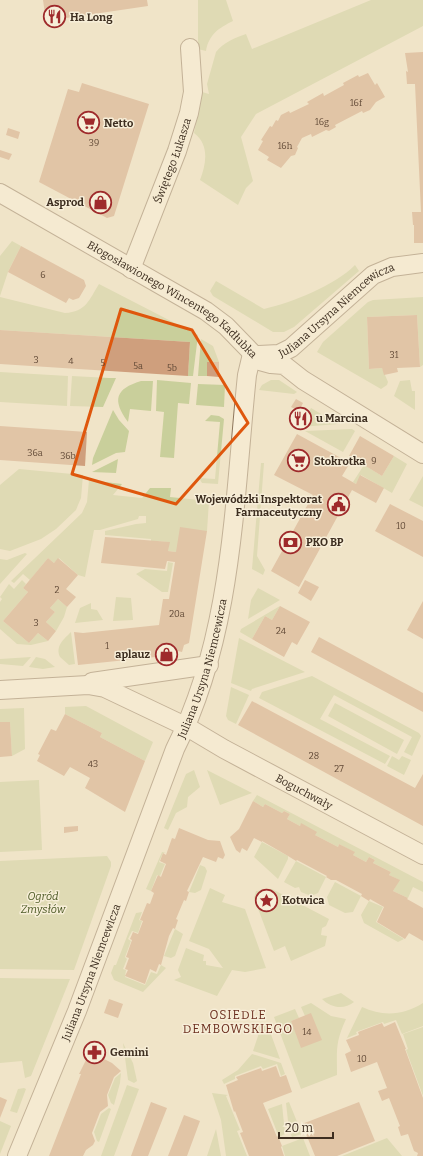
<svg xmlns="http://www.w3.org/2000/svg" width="423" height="1156" font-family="Bitter,serif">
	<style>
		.green { fill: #c9cf9b }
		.building { fill: #cf9f7d }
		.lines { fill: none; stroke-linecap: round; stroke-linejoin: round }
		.minor-casing { stroke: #8d765c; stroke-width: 20 }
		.minor { stroke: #faf1dc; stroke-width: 18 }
		.marked { fill: none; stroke: #df570d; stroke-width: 3; stroke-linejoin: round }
		.labels { text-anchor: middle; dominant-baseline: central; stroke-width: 3; stroke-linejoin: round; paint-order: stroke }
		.number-label { font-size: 9px; fill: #624a37 }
		.poi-label { font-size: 11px; font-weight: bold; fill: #3d2e20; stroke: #f7eed8; text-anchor: start }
		.street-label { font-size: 11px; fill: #3d2e20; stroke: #f7eed8 }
		.park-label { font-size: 11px; font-style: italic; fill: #4d5a26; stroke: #f7eed8 }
		.neighbourhood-label { font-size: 12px; letter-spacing: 1px; fill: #6b2e1e; stroke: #f7eed8 }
	</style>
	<rect width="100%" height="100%" fill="#f0e4c8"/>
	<g class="green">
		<path d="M198,0H226L233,21C219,28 209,34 206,51L198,49Z"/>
		<path d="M371,0H423V26L256,114L241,137L253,181L246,188L238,205L200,180C206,164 210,145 194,133L202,92L209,94L207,84L216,52C224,42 235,38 246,34L252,49Z"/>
		<path d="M12,241L21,246L8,272L0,296V256Z"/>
		<path d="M355,265L359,271L294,327L284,332H273L213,296L210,291L216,281L264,309C293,302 334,286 355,265Z"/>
		<path d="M99,284L198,335L193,376H188L190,342L0,330V297L65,313C86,312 89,300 99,284Z"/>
		<path d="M423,297V365L420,367L417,315L367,317L369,369L382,368L388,382L387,385L381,389L317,352L323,342L368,302L373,300Z"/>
		<path d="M201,339L213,346L219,362H207V376H198Z"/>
		<path d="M0,372L68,376L67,406L0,402Z"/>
		<path d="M72,376L109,378H116L103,407L70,406Z"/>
		<path d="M157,380L191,383L189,404L178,403L174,458L160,457L164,412L156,411Z"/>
		<path d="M271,380H279L297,392L294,394L259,390L262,385Z"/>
		<path d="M410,380L412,391H415V410L394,396L400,381Z"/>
		<path d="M141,381H153L151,411L130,409L128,422C112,400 115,389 141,381Z"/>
		<path d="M198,384L225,385L224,407L196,405Z"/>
		<path d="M311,408L338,424L300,427Z"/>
		<path d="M113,410L119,420L129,431L125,452L116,453L92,465L93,458Z"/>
		<path d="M211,415L219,416L224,419L218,484L202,483L199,478L215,479L220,422L205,421Z"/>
		<path d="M352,429L355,431L343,452L305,431Z"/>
		<path d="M394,456L407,464L392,493L361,475L356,484L353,482L364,465L382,476Z"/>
		<path d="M118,459L116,473L92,472Z"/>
		<path d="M261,463H264L257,556L265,570L263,575L252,569Z"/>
		<path d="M19,469L83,475L81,498L78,505L76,510L56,529L41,539L10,551L0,549V485Z"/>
		<path d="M423,476V507L409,500Z"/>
		<path d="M89,480L122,484L113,495L142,498L150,488H171L170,497L209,501L207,531L176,552L168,551L169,542L151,541V539L105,535V531L136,524L146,523V516H139L138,519L100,530H94L85,577L78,575L59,558L54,563L48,558L30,580L23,574L14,583L11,581L82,513L87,502Z"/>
		<path d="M25,553L27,554L0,584V559L7,560Z"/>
		<path d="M168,562L173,563L168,592H162L136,574L145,569L167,571Z"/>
		<path d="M22,580L26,584L23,588L28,592L3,621L29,643L38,633L48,641L31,645L17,644L0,629V602L2,599L0,597L9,584L14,589Z"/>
		<path d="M258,588L280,600L248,619L251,600Z"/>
		<path d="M116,597L131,598L133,620L113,621Z"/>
		<path d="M58,599L67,607L64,617L56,631L46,622L55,612L50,608Z"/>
		<path d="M91,603V609L97,610L103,620L75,623L80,608Z"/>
		<path d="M280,606L272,620L265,616L252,639L240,632L241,629Z"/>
		<path d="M71,632L75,664L69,665L60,657C55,646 64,639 71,632Z"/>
		<path d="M239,638L305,672L252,689L251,691L231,683Z"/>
		<path d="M31,657L23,666L0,664V659Z"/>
		<path d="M36,657L45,659L55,667L43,669L29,667Z"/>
		<path d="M312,676L419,733L421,736L412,756L404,752L412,737L334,695L320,719L390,756L385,764L259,698L262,692Z"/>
		<path d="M231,687L249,695L236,724L228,720L226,716Z"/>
		<path d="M335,703L404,740L397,754L328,716Z"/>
		<path d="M86,706L153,742L145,761L100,737L102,733L65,714V707Z"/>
		<path d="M24,708L25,749L12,756L10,722H0V709Z"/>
		<path d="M392,756L399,760L402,756L411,760L404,775L387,766Z"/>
		<path d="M194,770L200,787L188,797L187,807L176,813L168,830L164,828L186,774Z"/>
		<path d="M207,770L252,793L220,805Z"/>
		<path d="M39,780L42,850L0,852V782Z"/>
		<path d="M257,795L423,882V892L413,887L408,898L393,891L399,880L389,875L391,872L373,863L375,860L369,857L366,862L353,855L354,852L339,844L338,847L315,835L301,824L300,826L287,819L290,814L284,811L282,813L265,804L263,807L253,801Z"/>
		<path d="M262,842L288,856V859L278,879L254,857Z"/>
		<path d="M162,852L166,853H163L159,862L165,864L160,876L157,875L151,891L146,889Z"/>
		<path d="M107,856L111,862V866L74,970L0,969V861Z"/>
		<path d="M296,861L326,877L318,893L311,896L301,892L299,887L295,888L284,882Z"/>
		<path d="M200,865L205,867L207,871L201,890L195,893L189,892Z"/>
		<path d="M335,882L361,896L353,912L345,913L329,905L327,897Z"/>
		<path d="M210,888L225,895L222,902L245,909L266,968L245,972L232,970L217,996L174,980L181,977L178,970L186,948L204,955L203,961H206V965L223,968L209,949L189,941Z"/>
		<path d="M272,889L329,919L326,926L322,928L321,935L327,936L325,946L291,961L285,946L274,951L254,898L256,891Z"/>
		<path d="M369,901L383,907L376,922L404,939L398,942L364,923L361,915Z"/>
		<path d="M142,912L139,920L142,921L138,933L132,931L128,939L131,941L125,957L127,959L123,969L126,970L125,977L145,985L151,972L157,974L161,965L166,968L143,992L114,980L111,973L114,965H116L136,913Z"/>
		<path d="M175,929L183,934L175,956L171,958L164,956Z"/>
		<path d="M0,978L70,979L31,1076L25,1078L22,1061L0,1063Z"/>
		<path d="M341,993L354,1002C344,1010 331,1008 322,999Z"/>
		<path d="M311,1003L331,1016L346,1019C335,1043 337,1050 337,1075L301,1089L274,1017L295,1009L299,1018L291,1021L302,1048L305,1016L301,1007Z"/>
		<path d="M423,1003V1026L402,1034L396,1020L384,1024L383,1022L356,1032L357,1034L347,1038L362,1007C383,1017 404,1015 423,1003Z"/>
		<path d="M260,1022L269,1029L280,1059L253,1051L259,1033Z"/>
		<path d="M423,1027V1096L406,1050L408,1049L403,1034Z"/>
		<path d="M123,1043L133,1063L137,1081L134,1083L128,1080Z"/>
		<path d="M252,1054L281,1063L285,1074L281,1076L277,1064L263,1069L261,1066L235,1076V1079L224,1084L222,1080L238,1070Z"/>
		<path d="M121,1073L120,1083L114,1105L111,1103L108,1095L115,1078Z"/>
		<path d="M127,1085L139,1089L114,1156H101Z"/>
		<path d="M24,1088L26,1089L17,1113L10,1111L18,1089Z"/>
		<path d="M212,1093L228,1095L226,1096L240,1130L237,1131L247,1156H226L221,1120Z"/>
		<path d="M289,1102L302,1134L292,1137L289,1130L286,1103Z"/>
		<path d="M282,1104L285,1134L279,1137L268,1109Z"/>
		<path d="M109,1108L111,1109L99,1142L97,1141L94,1132L101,1114Z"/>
		<path d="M0,1121L11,1126L0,1154Z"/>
		<path d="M216,1129L221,1156H207Z"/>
		<path d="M303,1138L310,1156H285L282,1146Z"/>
		<path d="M387,1138L402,1156H342Z"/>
	</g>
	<g class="building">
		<path d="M43,0H147L148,6L46,21Z"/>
		<path d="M423,52V243H414V225H413L412,212H421L415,84H407L406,71L408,72L405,53Z"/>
		<path d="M368,73L375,85L377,83L385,97L376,102L370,110L363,113L362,111L335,125L336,127L329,131L326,130L312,137L311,134L302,138L297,147L298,148L295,155L291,156L281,168L267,160L269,157L258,150L263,141L261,140L270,126L272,127L276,120L278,121L281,115L289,111L290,113L309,104L307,102L323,93L324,96L344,85L343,83L358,75L359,77Z"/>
		<path d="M82,83L149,104L114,216L107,218L39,182L68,89L79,92Z"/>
		<path d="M8,128L20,132L18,139L6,135Z"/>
		<path d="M0,150L12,154L9,160L0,157Z"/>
		<path d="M21,246L84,280L86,286L79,298L73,300L69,298L66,303L8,272Z"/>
		<path d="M417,315L420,367L397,368L398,372L384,375L382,368L369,369L367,317Z"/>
		<path d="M0,330L190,342L188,376L0,364Z"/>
		<path d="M207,362H219V377L207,376Z"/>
		<path d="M296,399L303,403L299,411L291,407Z"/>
		<path d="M303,411L308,414L303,423L298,421Z"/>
		<path d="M0,426L87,432L85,466L0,460Z"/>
		<path d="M297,434L350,463L342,476L356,484L360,475L384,488L376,503L352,490L299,587L271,571L313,495L274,475Z"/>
		<path d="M360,436L394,456L382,476L349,456Z"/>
		<path d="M390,504L423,521V557L375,531Z"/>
		<path d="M180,527L207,531L189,643L184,645L182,652L178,651L175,655L78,665L74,632L83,633L159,625L163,599H169L175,562L167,561L165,569L101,563L105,537L170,542L168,551L176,552Z"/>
		<path d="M48,558L54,563L58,558L78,575L66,589L76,597L67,607L58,599L50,608L55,612L46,622L56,631L48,641L38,633L29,643L3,621L28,592L23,588Z"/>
		<path d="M305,580L319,587L311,601L298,593Z"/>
		<path d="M423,601V639L407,630Z"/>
		<path d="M280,606L310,622L297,645L292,642L284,657L252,639L265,616L272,620Z"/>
		<path d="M319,637L423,693V712L311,652Z"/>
		<path d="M252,701L415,788L423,774V826L238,725Z"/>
		<path d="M65,714L102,733L100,737L145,761L125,812L85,788L90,778L70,767L64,776L37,761L40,755L38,754L51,729L56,731Z"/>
		<path d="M0,722H10L12,756L0,757Z"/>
		<path d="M253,801L263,807L265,804L282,813L284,811L290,814L287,819L300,826L301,823L317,832L315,835L338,847L339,844L355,852L353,855L366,862L369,857L375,860L373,863L391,872L389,875L400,880L393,891L408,898L407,899L423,908V941L409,933L405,939L377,922L384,907L370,899L369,901L361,896L362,894L336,880H331L326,877L327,876L297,860L296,861L288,856L262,841V842L254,838L247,851L242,848L240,853L236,850L230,837L239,829Z"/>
		<path d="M78,826V831L64,833V827Z"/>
		<path d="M179,828L208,840L220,841L225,855L223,859L218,857L216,862L203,857L187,891L189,892L186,901L184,900L176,919L178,920L175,929L173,928L169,936L161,965L159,964L156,972L150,969L145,984L125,976L128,970L125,969L129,958L126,957L132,940L130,939L133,932L138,934L143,921L140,920L147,903L150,904L154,893L151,891L158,875L161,877L166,864L160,861L163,853L166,855L172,838L175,839Z"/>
		<path d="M109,999L123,1004L118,1018L104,1013Z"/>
		<path d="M311,1013L322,1040L301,1048L291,1021Z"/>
		<path d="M395,1022L406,1049H405L423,1098V1156H417L418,1153L414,1151L408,1134L401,1136L398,1127L400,1126L389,1098L382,1101L378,1091L387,1088L377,1062L351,1072L345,1054L351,1051L346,1040L359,1035L358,1032L382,1023L384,1027Z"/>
		<path d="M94,1044L106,1052L104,1059L112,1063L121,1071L114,1077L107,1095L108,1106L100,1112L92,1133L95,1141L93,1145L86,1150L83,1156H49L81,1074H79Z"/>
		<path d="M276,1066L280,1077L286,1075L292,1092L263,1103L277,1137L278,1136L282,1146L281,1147L284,1156H249L240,1133L243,1132L235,1111L234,1112L226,1085L238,1080L236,1077L261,1068L262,1071Z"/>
		<path d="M0,1097L7,1100L0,1118Z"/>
		<path d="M151,1102L167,1108L148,1156H131Z"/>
		<path d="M359,1102L375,1141L337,1156H315L302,1124Z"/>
		<path d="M184,1115L200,1121L187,1156H168Z"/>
	</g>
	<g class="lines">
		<defs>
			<g id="minor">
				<path id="s1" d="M0,193L206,311L226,326L260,361L271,364L284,365L303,380L423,454"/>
				<path id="s2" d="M131,269L177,151L189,113L193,92L190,48"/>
				<path id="s3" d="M259,355L279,354L291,348L373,275L392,267L423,263"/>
				<path d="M92,682L209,665"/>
				<path id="s4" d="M0,690L88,685L105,688L187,727L224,749L423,855"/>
				<path id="s5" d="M17,1156L77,1011L175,749C233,635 234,500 247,375L252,354"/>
			</g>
		</defs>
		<use href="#minor" class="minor-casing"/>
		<use href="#minor" class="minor"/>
	</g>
	<path d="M0 0H423V1156H0ZM121,309L192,330L248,423L176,504L72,474Z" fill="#f0e4c8" fill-opacity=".55" fill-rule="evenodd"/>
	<path class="marked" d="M121,309L192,330L248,423L176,504L72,474Z"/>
	<defs>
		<symbol id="restaurant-ring" viewBox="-11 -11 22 22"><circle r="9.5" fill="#f7eed8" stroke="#9e2a2b" stroke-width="1.5"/><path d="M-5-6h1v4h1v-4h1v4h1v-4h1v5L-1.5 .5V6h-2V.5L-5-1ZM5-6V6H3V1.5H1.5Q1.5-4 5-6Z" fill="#9e2a2b"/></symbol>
		<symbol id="supermarket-ring" viewBox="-11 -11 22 22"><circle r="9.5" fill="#f7eed8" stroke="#9e2a2b" stroke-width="1.5"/><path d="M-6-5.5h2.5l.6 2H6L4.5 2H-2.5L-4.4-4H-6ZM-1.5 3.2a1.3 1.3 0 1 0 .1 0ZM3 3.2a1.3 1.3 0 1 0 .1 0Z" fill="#9e2a2b"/></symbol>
		<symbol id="shop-ring" viewBox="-11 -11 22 22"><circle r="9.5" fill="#f7eed8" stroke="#9e2a2b" stroke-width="1.5"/><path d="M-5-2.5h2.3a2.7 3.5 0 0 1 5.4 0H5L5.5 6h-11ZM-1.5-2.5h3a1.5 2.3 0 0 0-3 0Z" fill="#9e2a2b"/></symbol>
		<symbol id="civic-ring" viewBox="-11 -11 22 22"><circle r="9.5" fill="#f7eed8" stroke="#9e2a2b" stroke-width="1.5"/><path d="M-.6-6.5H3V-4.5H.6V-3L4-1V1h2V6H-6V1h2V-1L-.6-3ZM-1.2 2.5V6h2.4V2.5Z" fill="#9e2a2b"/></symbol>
		<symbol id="bank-ring" viewBox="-11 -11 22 22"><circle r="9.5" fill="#f7eed8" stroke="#9e2a2b" stroke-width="1.5"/><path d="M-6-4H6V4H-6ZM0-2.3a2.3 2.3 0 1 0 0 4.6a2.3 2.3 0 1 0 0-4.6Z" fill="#9e2a2b"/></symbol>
		<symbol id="sight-ring" viewBox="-11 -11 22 22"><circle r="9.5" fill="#f7eed8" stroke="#9e2a2b" stroke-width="1.5"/><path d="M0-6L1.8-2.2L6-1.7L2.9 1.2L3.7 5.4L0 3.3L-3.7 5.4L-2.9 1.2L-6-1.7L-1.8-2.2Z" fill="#9e2a2b"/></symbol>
		<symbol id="pharmacy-ring" viewBox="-11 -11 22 22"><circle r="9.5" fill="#f7eed8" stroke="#9e2a2b" stroke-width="1.5"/><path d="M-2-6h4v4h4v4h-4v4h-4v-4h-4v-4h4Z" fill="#9e2a2b"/></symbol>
	</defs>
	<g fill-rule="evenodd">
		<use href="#restaurant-ring" x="42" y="4" width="25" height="25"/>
		<use href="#supermarket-ring" x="76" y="110" width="25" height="25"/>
		<use href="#shop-ring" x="88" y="190" width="25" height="25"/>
		<use href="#restaurant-ring" x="288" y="406" width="25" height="25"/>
		<use href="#supermarket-ring" x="286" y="448" width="25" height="25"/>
		<use href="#civic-ring" x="326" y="492" width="25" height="25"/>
		<use href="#bank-ring" x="278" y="530" width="25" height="25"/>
		<use href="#shop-ring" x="154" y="642" width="25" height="25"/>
		<use href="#sight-ring" x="254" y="888" width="25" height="25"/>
		<use href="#pharmacy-ring" x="82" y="1040" width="25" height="25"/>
	</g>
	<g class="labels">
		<g class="number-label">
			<text x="356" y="103">16f</text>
			<text x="322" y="122">16g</text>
			<text x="94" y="143">39</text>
			<text x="285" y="146">16h</text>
			<text x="43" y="275">6</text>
			<text x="394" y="355">31</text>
			<text x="36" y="360">3</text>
			<text x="71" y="361">4</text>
			<text x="103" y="363">5</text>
			<text x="138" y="366">5a</text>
			<text x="172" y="368">5b</text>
			<text x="35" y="453">36a</text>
			<text x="68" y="456">36b</text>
			<text x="374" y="461">9</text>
			<text x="401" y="526">10</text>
			<text x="57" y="590">2</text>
			<text x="177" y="614">20a</text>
			<text x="36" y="623">3</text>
			<text x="281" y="631">24</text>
			<text x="107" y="646">1</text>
			<text x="314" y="756">28</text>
			<text x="93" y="764">43</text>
			<text x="339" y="769">27</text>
			<text x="307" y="1032">14</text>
			<text x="362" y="1059">10</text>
		</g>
		<g class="poi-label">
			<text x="70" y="17">Ha Long</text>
			<text x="104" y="123">Netto</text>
			<text x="84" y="202" text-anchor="end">Asprod</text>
			<text x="316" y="418">u Marcina</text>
			<text x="314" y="461">Stokrotka</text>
			<text x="322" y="499" text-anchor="end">Wojewódzki Inspektorat<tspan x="322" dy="13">Farmaceutyczny</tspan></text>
			<text x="306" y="542">PKO BP</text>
			<text x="150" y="654" text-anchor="end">aplauz</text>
			<text x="282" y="900">Kotwica</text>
			<text x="110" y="1052">Gemini</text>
		</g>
		<g class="street-label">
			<text stroke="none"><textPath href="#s2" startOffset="116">Świętego Łukasza</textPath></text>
			<text stroke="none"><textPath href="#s1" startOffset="203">Błogosławionego Wincentego Kadłubka</textPath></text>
			<text stroke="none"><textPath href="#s3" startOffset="93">Juliana Ursyna Niemcewicza</textPath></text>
			<text stroke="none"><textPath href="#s5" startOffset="522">Juliana Ursyna Niemcewicza</textPath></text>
			<text stroke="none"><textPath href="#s4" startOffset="330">Boguchwały</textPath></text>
			<text stroke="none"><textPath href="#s5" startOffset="198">Juliana Ursyna Niemcewicza</textPath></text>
		</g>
		<g class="park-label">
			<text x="43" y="896">Ogród<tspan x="43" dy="13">Zmysłów</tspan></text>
		</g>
		<g class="neighbourhood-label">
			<text x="238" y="1015">OSIEDLE<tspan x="238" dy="14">DEMBOWSKIEGO</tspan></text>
		</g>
	</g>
	<path d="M279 1132v6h54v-6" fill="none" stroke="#3d2e20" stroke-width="2"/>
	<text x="285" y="1132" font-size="12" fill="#3d2e20" stroke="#f7eed8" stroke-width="3" paint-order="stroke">20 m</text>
</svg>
